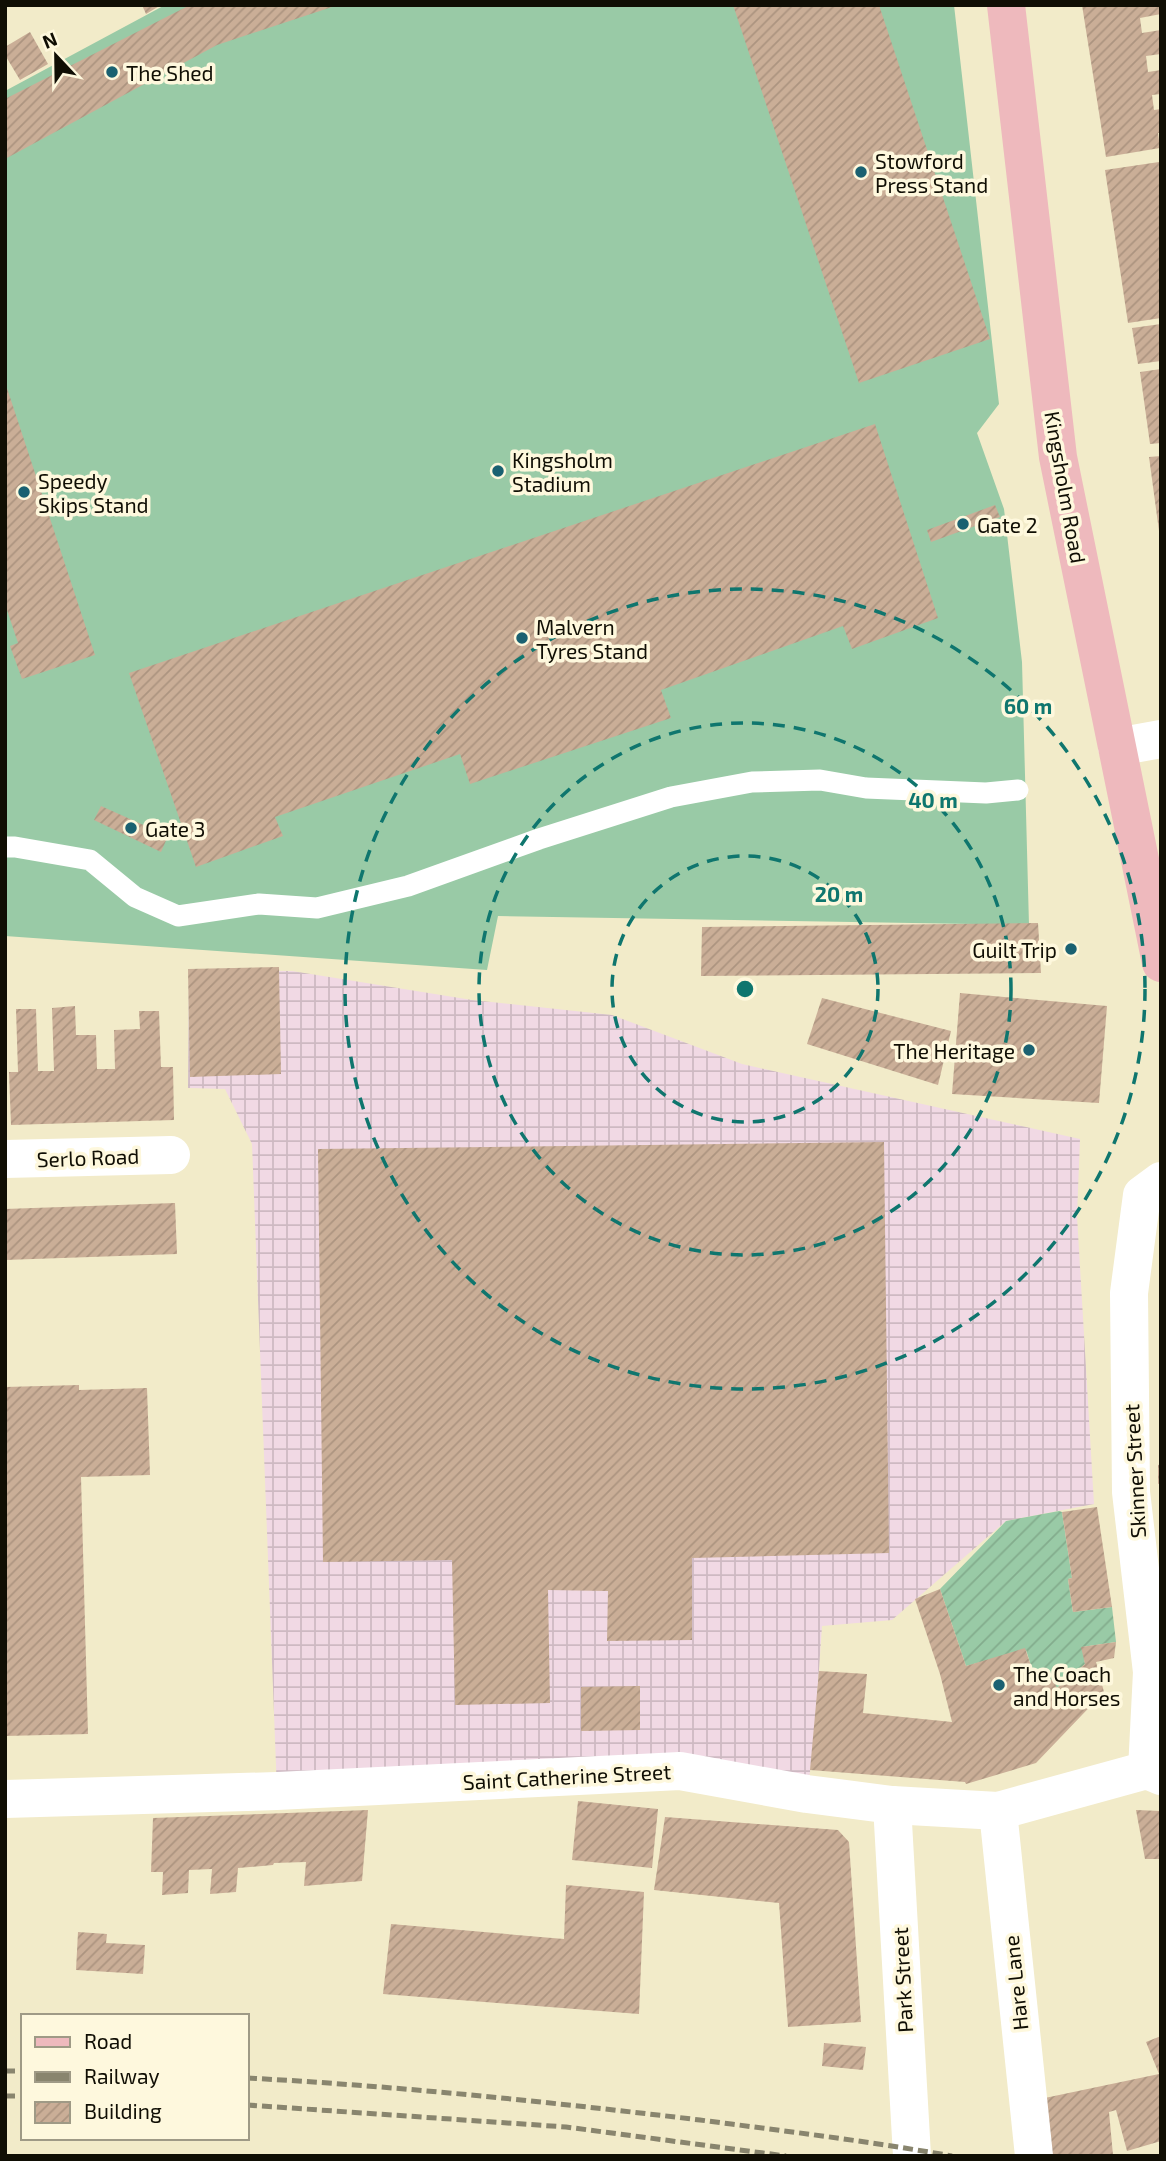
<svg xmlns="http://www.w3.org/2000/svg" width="1166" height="2161" font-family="'Exo 2',sans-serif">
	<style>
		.industrial { fill: url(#industrial-grid) }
		.garden { fill: url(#garden-furrows) }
		.pitch { fill: #99caa6 }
		.building { fill: url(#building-hatch) }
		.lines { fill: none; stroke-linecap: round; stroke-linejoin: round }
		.service { stroke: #fff; stroke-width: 21 }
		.minor { stroke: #fff; stroke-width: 38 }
		.primary { stroke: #eeb9bd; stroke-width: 38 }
		.rail { stroke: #89856e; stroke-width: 5; stroke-dasharray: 10 5; stroke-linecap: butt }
		.ring { fill: none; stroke: #0f766e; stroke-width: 3.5; stroke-dasharray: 12 9 }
		.poi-dot { fill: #1a6171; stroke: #fef8dd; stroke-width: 2.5 }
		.labels { text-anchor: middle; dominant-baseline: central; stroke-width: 7; stroke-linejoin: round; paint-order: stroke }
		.poi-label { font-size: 21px; fill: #100e04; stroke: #fef8dd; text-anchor: start }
		.street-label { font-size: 21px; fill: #100e04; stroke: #fef8dd }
		.centre { fill: #0f766e; stroke: #fef8dd; stroke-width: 3.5 }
		.ring-label { font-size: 21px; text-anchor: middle; font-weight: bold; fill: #0f766e; stroke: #fef8dd; stroke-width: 7; stroke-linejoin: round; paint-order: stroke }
	</style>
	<defs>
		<pattern id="industrial-grid" width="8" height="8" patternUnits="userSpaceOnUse" patternTransform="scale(1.75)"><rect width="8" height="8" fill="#f1d9e4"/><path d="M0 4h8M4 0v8" fill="none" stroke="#ceb9c2"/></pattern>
		<pattern id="garden-furrows" width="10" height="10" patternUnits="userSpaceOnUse" patternTransform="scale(1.75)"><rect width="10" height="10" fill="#99caa6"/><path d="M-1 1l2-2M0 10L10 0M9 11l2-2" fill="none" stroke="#83ac8d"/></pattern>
		<pattern id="building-hatch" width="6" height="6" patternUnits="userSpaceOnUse" patternTransform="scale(1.75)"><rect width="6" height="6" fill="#caae97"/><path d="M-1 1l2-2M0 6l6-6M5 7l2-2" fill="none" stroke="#ac9480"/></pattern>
	</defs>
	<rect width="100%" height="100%" fill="#f2ebc9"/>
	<path class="industrial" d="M189,970L292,971L472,1000L612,1015L742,1064L1080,1139L1077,1216L1094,1504L1006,1521L892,1620L822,1626L814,1742L807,1794L680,1771L277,1791L252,1144L225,1089L188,1088Z"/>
	<path class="garden" d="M1059,1511L1062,1512L1072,1578L1068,1579L1073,1612L1112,1607L1116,1642L1082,1647L1085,1664L1057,1688L1048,1682L1043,1669L1033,1672L1026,1650L966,1666L940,1589L1006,1521Z"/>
	<path class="pitch" d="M165,5H954L999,404L977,433L1004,509L1022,662L1029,925L498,916L487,970L5,936V91Z"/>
	<g class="building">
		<path d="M142,5H161L146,14Z"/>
		<path d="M190,5L335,6L217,45L5,159V99Z"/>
		<path d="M733,5H879L990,339L859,383Z"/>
		<path d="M1082,5H1161V14L1140,18L1142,33L1161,30V54L1146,56L1148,72L1161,70V94L1152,95L1154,110L1161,109V133H1158L1160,148L1106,157Z"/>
		<path d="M30,32L48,64L20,80L5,55V47Z"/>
		<path d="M1159,162L1161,318L1128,323L1105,170Z"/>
		<path d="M1161,324V361L1138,364L1132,328Z"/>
		<path d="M1161,369V443L1150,444L1140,372Z"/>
		<path d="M5,382L95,655L22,679L10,646L18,643L5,604Z"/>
		<path d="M875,424L938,618L852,649L843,626L661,690L671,718L470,784L460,754L275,817L283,836L196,867L129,673Z"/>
		<path d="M1161,456V531H1159L1149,457Z"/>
		<path d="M995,505L1000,517L931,542L927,530Z"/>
		<path d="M101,806L168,836L161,852L94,820Z"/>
		<path d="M1038,923L1041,973L701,976L702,927Z"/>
		<path d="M279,967L281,1074L190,1077L188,969Z"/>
		<path d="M960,993L1107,1006L1099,1103L952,1094Z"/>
		<path d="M822,998L951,1031L938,1085L807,1044Z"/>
		<path d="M75,1006L76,1035H96L97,1069H115L114,1030L140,1029L139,1011H159L161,1067H173L174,1120L11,1125L9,1072H18L16,1009H36L38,1071H54L52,1008Z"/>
		<path d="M884,1142L889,1553L692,1558V1640L607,1641L608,1591L548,1590L550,1703L455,1705L452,1560L323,1562L318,1149Z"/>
		<path d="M175,1203L177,1254L5,1260V1209Z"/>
		<path d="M79,1385V1390L147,1388L150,1475L81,1477L88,1734L5,1736V1387Z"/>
		<path d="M1161,1464V1483L1158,1484V1465Z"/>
		<path d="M1097,1507L1112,1607L1073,1612L1068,1579L1072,1578L1062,1512Z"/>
		<path d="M940,1589L966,1666L1025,1648L1033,1672L1043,1669L1048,1682L1053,1679L1057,1688L1085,1664L1081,1647L1116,1642L1114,1658L1096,1662L1104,1692L1036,1763L966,1784L965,1782L810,1770L819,1671L867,1674L863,1713L952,1722L940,1674L915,1599Z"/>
		<path d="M640,1686V1730L581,1731V1687Z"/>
		<path d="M578,1801L658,1809L652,1868L572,1860Z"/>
		<path d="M368,1810L362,1881L304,1886L306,1862L274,1863L273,1865L238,1868L236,1892L210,1894L212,1869L189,1870L188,1893L162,1895L163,1872H151L153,1818Z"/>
		<path d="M1136,1810L1161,1811V1859H1145Z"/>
		<path d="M665,1817L838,1830L849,1842L861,2022L788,2027L779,1903L654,1890Z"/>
		<path d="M566,1885L644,1892L639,2014L383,1994L391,1924L564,1939Z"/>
		<path d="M78,1932L107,1934L106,1943L145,1945L143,1974L76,1970Z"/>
		<path d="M1161,2036V2073L1159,2074L1146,2042Z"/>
		<path d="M824,2043L866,2047L863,2070L822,2066Z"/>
		<path d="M1159,2074L1161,2082V2141L1127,2151L1116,2110L1109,2112L1113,2155L1049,2156L1040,2099Z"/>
	</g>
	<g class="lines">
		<path class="service" d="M5,847H15L90,860L135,897L178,916L259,904L317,908L408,886L539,839L671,797L752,782L820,780L866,788L986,793L1018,790"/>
		<g class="minor">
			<path d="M1117,747L1161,739"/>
			<path d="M5,1159L171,1155"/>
			<path d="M1147,1770L1152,1672L1131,1492L1129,1293L1142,1195L1161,1181"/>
			<path d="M5,1799L277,1791L680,1771L807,1794L892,1805L998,1811L1147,1770L1161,1776"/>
			<path d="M892,1805L912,2156"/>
			<path d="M998,1811L1034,2156"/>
		</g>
		<path class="primary" d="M1006,5L1058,457L1161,963"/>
		<g class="rail">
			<path d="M5,2071H23"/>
			<path d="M247,2078C398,2086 549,2102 700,2120C784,2131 868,2141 952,2156"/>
			<path d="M5,2096H23"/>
			<path d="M247,2105L566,2127L786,2156"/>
		</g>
	</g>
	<g class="ring">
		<circle cx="745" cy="989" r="133"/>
		<circle cx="745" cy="989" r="266"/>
		<circle cx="745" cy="989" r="400"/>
	</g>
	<g class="poi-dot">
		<circle cx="112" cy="72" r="7"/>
		<circle cx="861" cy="172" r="7"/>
		<circle cx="498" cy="471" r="7"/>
		<circle cx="24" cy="492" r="7"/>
		<circle cx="963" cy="524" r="7"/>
		<circle cx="522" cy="638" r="7"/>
		<circle cx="131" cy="828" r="7"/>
		<circle cx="1071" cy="949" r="7"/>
		<circle cx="1029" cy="1050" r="7"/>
		<circle cx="999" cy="1685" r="7"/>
	</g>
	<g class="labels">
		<g class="poi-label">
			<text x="126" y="72">The Shed</text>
			<text x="875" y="160">Stowford<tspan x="875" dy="24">Press Stand</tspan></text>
			<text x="512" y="459">Kingsholm<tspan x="512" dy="24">Stadium</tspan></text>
			<text x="38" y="480">Speedy<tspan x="38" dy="24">Skips Stand</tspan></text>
			<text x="977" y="524">Gate 2</text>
			<text x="536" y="626">Malvern<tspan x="536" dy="24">Tyres Stand</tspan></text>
			<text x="145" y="828">Gate 3</text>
			<text x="1057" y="949" text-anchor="end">Guilt Trip</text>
			<text x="1015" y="1050" text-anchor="end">The Heritage</text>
			<text x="1013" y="1673">The Coach<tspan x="1013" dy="24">and Horses</tspan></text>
		</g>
		<g class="street-label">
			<text transform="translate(1066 487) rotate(80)">Kingsholm Road</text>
			<text transform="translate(88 1157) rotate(-2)">Serlo Road</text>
			<text transform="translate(1134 1471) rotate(-93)">Skinner Street</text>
			<text transform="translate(567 1776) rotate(-3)">Saint Catherine Street</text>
			<text transform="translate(902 1980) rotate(-93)">Park Street</text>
			<text transform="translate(1015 1983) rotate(-96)">Hare Lane</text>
		</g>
	</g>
	<circle cx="745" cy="989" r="10" class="centre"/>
	<g class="ring-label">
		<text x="1028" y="714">60 m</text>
		<text x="933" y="808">40 m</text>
		<text x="839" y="902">20 m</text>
	</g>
	<rect width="1166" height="2161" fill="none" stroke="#100e04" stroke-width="14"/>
	<rect x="21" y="2014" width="228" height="126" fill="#fef8dd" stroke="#9f9a86" stroke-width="2"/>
	<rect x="35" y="2037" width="35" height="10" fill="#eeb9bd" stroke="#9f9a86" stroke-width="2"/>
	<text x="84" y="2049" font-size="21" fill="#100e04">Road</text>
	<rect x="35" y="2072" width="35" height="10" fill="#89856e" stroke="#9f9a86" stroke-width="2"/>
	<text x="84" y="2084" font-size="21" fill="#100e04">Railway</text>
	<rect x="35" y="2102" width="35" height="21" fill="url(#building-hatch)" stroke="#9f9a86" stroke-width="2"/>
	<text x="84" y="2119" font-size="21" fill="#100e04">Building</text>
	<g transform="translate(56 56) rotate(338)" stroke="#fef8dd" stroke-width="5" paint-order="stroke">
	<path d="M0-5L12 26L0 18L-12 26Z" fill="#100e04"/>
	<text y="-10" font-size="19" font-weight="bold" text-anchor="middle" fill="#100e04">N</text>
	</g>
</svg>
